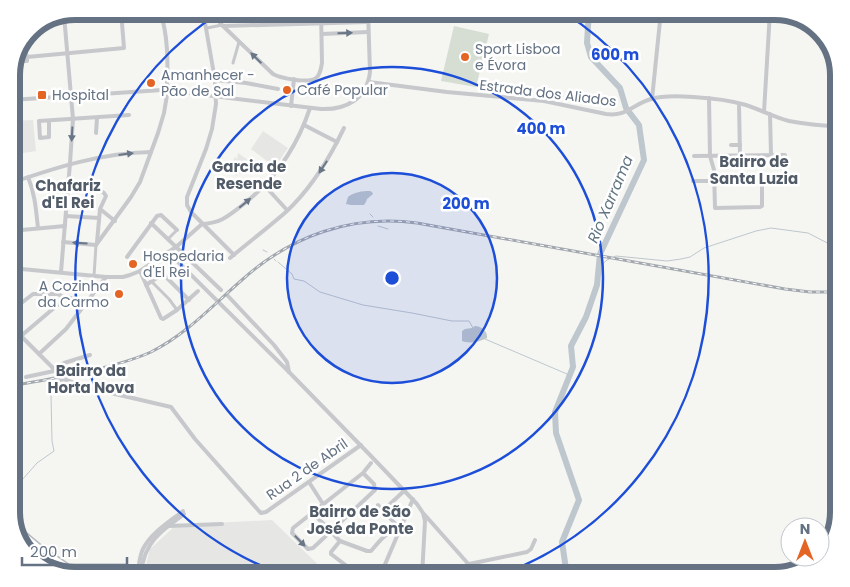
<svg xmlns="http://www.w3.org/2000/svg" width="850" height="587" font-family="Poppins,sans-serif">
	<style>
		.built { fill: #e6e7e5 }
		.green { fill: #d6ddd3 }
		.water { fill: #bec7cd }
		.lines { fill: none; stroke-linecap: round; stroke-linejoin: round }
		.stream { stroke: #bec7cd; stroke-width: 1 }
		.river { stroke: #bec7cd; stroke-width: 6 }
		.primary-casing { stroke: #b6b9be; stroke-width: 9 }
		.pedestrian { stroke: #c6c8cc; stroke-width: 3 }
		.minor { stroke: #c6c8cc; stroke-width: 4 }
		.primary { stroke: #fff; stroke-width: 6 }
		.rail-casing { stroke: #a3a8af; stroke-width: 3 }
		.rail { stroke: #fff; stroke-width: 1; stroke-dasharray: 4; stroke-linecap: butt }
		.oneway { fill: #697687 }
		.ring { fill: none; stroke: #1d4ed8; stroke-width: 2.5 }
		.poi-dot { fill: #e46424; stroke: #fff; stroke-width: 2 }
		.labels { text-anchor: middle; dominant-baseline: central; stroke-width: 5; stroke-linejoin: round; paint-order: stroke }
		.poi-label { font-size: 14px; fill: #647283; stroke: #fff; text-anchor: start }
		.street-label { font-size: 14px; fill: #647283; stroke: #fff }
		.neighbourhood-label { font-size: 15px; font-weight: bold; fill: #525c68; stroke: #fff }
		.water-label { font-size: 15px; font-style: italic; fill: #607480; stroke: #fff }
		.rim { fill: none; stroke: #647283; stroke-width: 6 }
		.centre { fill: #1d4ed8; stroke: #fff; stroke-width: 2.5 }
		.ring-label { font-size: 15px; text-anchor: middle; font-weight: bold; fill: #1d4ed8; stroke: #fff; stroke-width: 5; stroke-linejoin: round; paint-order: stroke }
	</style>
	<rect width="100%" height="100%" fill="#f5f6f2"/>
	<g class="built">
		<path d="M33,120L36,151L11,155V121Z"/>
		<path d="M263,131L288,148L275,167L251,149Z"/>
		<path d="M238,153L251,162L245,174H238L237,176L227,170L236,156V159H237Z"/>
		<path d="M272,520L330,576H143L150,549L176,525Z"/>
	</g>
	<path class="green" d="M454,26L489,34L476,87L441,81Z"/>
	<g class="water">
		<path d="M370,191L372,192L373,194L367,199L366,202L364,205H351L346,204L348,197C354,192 362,191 370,191Z"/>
		<path d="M475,326C481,326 488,331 487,338C479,342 470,344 462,341V331L465,329L472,328Z"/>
	</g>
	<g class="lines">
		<g class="stream">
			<path d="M370,214L373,217"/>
			<path d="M378,226L388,229"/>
			<path d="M263,250L267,252"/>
			<path d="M274,259L276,261"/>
			<path d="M278,262L292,274L294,279L304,281L320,292L363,305L412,313L452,321H469L473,328"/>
			<path d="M598,268L607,260L616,256L667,261L681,259L690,257L704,248L756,231L771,228L808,233L839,249"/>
			<path d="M485,339L567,374L569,378"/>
			<path d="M11,510L18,504L22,480L37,463L54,451L52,441L51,395"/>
		</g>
		<path class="river" d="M567,576L562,542L579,500L556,433L555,412L573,367L571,346L586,317L597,285L600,254L644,160L639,125L626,108L620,88L591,57L587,43L589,11"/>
		<defs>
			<g id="primary">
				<path d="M15,528L39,548L79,576"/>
				<path d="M77,571L87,576"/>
			</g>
		</defs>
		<use href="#primary" class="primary-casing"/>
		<g class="pedestrian">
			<path d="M207,28L222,25"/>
			<path d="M233,63L239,42"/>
			<path d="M168,239L177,230"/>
			<path d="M94,276L96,245"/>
			<path d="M152,282L169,299L177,310"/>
		</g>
		<g class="minor">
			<path d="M160,11C168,35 168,61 167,85"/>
			<path d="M203,11L215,80L216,104L212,129L206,149L187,197V205L191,212L234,255"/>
			<path d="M214,11L215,17L223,26L273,74C280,78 309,84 316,78C320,75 321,69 322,63L321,11"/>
			<path d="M223,26L368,22"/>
			<path d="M322,34L368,32"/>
			<path d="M27,57L26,54H19L20,61H27V57L124,48L121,11"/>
			<path d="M215,80L246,83L278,89"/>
			<path d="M369,82L447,92L544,101L606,114C627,117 633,104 651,99C664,95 680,96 693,97C711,98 729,100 746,105C761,110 774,117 789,121C805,124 822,126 839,126"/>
			<path d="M162,90L163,93L165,95L170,94L171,89L167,85"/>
			<path d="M172,91L321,109C346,110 367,99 370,72L368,11"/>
			<path d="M652,99L661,11"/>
			<path d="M11,100L162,90"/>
			<path d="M739,104L740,155"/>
			<path d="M291,106L294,79"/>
			<path d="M764,112L770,11"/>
			<path d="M770,114L771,155"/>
			<path d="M49,121V137L40,138L39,121L129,115"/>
			<path d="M96,133L97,118"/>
			<path d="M337,142L344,128"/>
			<path d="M731,145H740"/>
			<path d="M694,156L785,155"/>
			<path d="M28,177C35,194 36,210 38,228"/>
			<path d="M693,181H759L762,183V206L760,207L715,208L714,170L710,156L709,98"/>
			<path d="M11,183C57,167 102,153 151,152"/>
			<path d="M265,186L287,210"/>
			<path d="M94,187L104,193L106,196L100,209L97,242"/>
			<path d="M100,209L115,221"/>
			<path d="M66,216L99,218"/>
			<path d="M151,223L221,290"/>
			<path d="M203,224C220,223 227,217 240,207C273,182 297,147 310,108"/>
			<path d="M11,231L65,226"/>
			<path d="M63,242L96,245"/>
			<path d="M96,245L131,197L140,182L158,133L164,113L167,95"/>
			<path d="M168,252L289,372L370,455L417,504L423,513L425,521L422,576"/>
			<path d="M127,257L157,216L161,215L177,230"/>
			<path d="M230,258C249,242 269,227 287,211C308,191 324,167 337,142L304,125"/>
			<path d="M11,268L106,277H123L130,275L140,271L176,247L202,224"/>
			<path d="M140,271L161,318L163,319L177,310L198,291"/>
			<path d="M61,272L70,163L73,119L64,15"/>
			<path d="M146,285L161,275H164L189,300"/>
			<path d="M228,296L274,345L287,362L289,372"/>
			<path d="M11,311L33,294H58L63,297L71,298"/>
			<path d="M11,325L21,336L53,368L54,371"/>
			<path d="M21,336L61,302L63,297"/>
			<path d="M39,354L66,329L106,277"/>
			<path d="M26,377L54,371L64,363L90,355"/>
			<path d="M53,382L67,380L85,387L171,407L195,439L259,511L261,513L266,512L361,445"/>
			<path d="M363,473L374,484L375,490L313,548L308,549L292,533L293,528L363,473L371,463"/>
			<path d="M309,482L323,504"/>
			<path d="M378,505L400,529"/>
			<path d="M389,505L405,490"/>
			<path d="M312,512L340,541L367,551H371C379,542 387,530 400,529"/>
			<path d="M424,514L479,576"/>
			<path d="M169,526L222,524"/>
			<path d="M340,541L331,552V554L360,576"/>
			<path d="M469,564L527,552L531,549L535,540"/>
			<path d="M137,576C139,567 139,557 143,549C151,533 169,522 183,511"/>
			<path d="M140,576C142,567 143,557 148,549C155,534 172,524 184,514"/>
			<path d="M380,576L413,499"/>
		</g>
		<use href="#primary" class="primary"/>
		<defs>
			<path id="rail" d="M11,386C38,381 64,377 89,371C111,366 131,361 151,352C187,334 213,305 243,279C291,236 352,214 417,223L785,289L810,292H839"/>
		</defs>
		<use href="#rail" class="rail-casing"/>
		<use href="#rail" class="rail"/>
	</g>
	<defs><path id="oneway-solid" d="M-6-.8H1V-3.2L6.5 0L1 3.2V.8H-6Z" transform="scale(1.25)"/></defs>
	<g class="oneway">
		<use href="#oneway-solid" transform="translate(345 33) rotate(-2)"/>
		<use href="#oneway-solid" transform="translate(256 58) rotate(-136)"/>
		<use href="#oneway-solid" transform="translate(72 134) rotate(93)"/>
		<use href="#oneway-solid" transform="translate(126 154) rotate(-7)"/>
		<use href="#oneway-solid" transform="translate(323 167) rotate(123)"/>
		<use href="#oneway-solid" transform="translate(245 203) rotate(-40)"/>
		<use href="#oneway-solid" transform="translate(80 243) rotate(-176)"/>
		<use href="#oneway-solid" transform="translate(300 541) rotate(46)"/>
	</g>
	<circle cx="392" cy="278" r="105" fill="#1d4ed8" fill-opacity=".12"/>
	<g class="ring">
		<circle cx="392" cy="278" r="105"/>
		<circle cx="392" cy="278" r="211"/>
		<path d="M284 575A316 316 0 0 1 222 11M562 11A316 316 0 0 1 500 575"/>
	</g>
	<g class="poi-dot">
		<circle cx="465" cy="57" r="5"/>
		<circle cx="151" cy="83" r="5"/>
		<circle cx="287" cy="90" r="5"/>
		<rect x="37" y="90" width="10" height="10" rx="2.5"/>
		<circle cx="133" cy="264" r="5"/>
		<circle cx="119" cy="294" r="5"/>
	</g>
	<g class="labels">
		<g class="poi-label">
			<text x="475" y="49">Sport Lisboa<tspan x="475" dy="16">e Évora</tspan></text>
			<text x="161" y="75">Amanhecer -<tspan x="161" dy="16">Pão de Sal</tspan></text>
			<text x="297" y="90">Café Popular</text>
			<text x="52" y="95">Hospital</text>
			<text x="143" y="256">Hospedaria<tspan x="143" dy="16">d'El Rei</tspan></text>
			<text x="109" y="286" text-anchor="end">A Cozinha<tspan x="109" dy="16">da Carmo</tspan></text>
		</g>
		<g class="street-label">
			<text transform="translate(548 93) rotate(7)">Estrada dos Aliados</text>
			<text transform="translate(307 469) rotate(-35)">Rua 2 de Abril</text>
		</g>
		<g class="neighbourhood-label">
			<text x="754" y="161">Bairro de<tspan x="754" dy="17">Santa Luzia</tspan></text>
			<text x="249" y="166">Garcia de<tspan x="249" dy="17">Resende</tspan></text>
			<text x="68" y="185">Chafariz<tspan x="68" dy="17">d'El Rei</tspan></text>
			<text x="91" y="370">Bairro da<tspan x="91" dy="17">Horta Nova</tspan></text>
			<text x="360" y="511">Bairro de São<tspan x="360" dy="17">José da Ponte</tspan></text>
		</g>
		<g class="water-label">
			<text transform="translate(610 199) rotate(-67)">Rio Xarrama</text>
		</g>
	</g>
	<path d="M0 0H850V587H0ZM75 20H775A55 55 0 0 1 830 75V512A55 55 0 0 1 775 567H75A55 55 0 0 1 20 512V75A55 55 0 0 1 75 20Z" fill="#fff" fill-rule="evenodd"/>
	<path class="rim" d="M75 20H775A55 55 0 0 1 830 75V512A55 55 0 0 1 775 567H75A55 55 0 0 1 20 512V75A55 55 0 0 1 75 20Z"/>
	<circle cx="392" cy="278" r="8" class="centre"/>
	<g class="ring-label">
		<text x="615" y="60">600 m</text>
		<text x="541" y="134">400 m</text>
		<text x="466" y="209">200 m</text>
	</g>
	<g transform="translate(805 542)"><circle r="24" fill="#ffffff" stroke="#c1c7cd"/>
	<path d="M0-4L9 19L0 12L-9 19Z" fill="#e46424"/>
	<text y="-8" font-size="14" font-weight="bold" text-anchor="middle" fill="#647283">N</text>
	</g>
	<path d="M22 557v8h105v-8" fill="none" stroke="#647283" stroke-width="2.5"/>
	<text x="30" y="557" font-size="15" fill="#647283" stroke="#ffffff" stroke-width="4" paint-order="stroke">200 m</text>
</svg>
